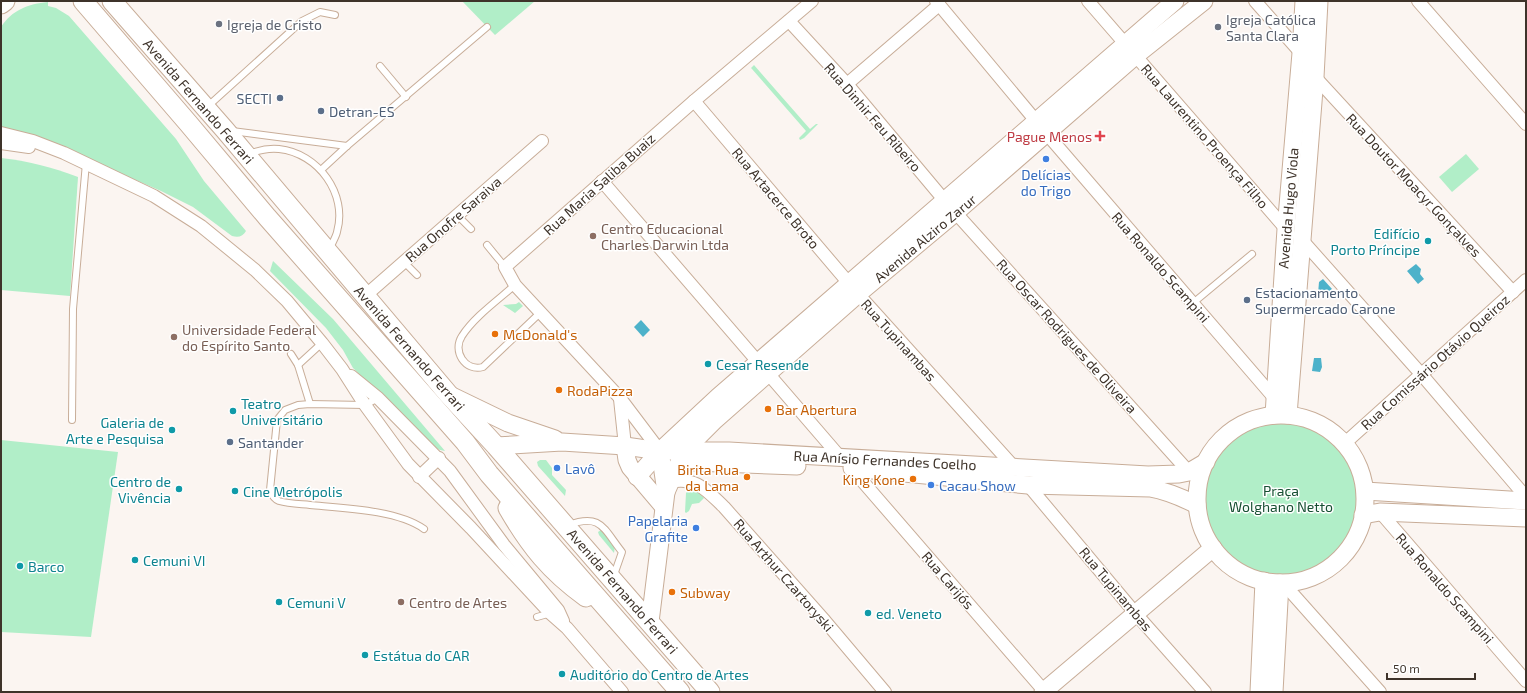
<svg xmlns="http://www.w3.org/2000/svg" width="1527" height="693" font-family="'Exo 2',sans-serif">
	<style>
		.green { fill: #b1eec8 }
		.water { fill: #4db2ca }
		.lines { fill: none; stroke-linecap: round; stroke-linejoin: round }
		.lane-casing { stroke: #c8ad98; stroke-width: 8 }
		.street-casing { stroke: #c8ad98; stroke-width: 14 }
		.secondary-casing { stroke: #c8ad98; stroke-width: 19 }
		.primary-casing { stroke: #c8ad98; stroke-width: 21 }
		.lane { stroke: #fff; stroke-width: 6 }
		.street { stroke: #fff; stroke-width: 12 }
		.secondary { stroke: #fff; stroke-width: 17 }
		.primary { stroke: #fff; stroke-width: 19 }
		.worship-dot { fill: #6b7280; stroke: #fff; stroke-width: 1.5 }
		.service-dot { fill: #5c6f8a; stroke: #fff; stroke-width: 1.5 }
		.health-dot { fill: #e0444e; stroke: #fff; stroke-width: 1.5 }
		.shop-dot { fill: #3f7fe0; stroke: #fff; stroke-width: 1.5 }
		.education-dot { fill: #8d6e63; stroke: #fff; stroke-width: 1.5 }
		.culture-dot { fill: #0f9aa8; stroke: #fff; stroke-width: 1.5 }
		.food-dot { fill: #e8710a; stroke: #fff; stroke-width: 1.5 }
		.labels { text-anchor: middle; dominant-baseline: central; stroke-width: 3; stroke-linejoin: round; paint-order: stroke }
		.worship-label { font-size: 14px; fill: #5b616d; stroke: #fff; text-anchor: start }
		.service-label { font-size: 14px; fill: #4e5e75; stroke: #fff; text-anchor: start }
		.street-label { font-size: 14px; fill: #3e332a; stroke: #fff }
		.health-label { font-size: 14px; fill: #be3a42; stroke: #fff; text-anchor: end }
		.shop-label { font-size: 14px; fill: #366cbe; stroke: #fff; text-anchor: start }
		.education-label { font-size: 14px; fill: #785e54; stroke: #fff; text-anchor: start }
		.culture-label { font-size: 14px; fill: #0d838f; stroke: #fff; text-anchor: start }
		.food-label { font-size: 14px; fill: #c56008; stroke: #fff; text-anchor: start }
		.park-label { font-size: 14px; fill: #164f32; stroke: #fff }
	</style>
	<rect width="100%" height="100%" fill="#fbf5f1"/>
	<g class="green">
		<path d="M462,1H535L495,35Z"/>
		<path d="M48,2V6L56,8L69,16L176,139L204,181L246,231C243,236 239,238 232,236L193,207L161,191L76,154L1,132V27C12,10 28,4 48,2Z"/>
		<path d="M754,65L810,129L816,124H818L804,138L800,140L799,138L806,131L752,69L751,68Z"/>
		<path d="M1466,154L1479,169L1452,192L1439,177Z"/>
		<path d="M1,158C28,161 52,167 78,177L70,296L1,290Z"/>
		<path d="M273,261L333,319L445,451L440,450L432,446L353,368L343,350L326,328L270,271Z"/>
		<path d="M519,302L523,306L515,313L503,305L516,304Z"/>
		<circle cx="1281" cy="499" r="76"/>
		<path d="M1,440L118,452L91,637L1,632Z"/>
		<path d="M540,460H546L552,468V475L566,490L565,496L538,466L537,462Z"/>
		<path d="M690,488L697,490L704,498L699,503L692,504L689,511L686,513L685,512L686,493Z"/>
		<path d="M601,530L615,546L614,553L599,535L598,532Z"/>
	</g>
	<g class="water">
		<path d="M1416,264L1421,269L1420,274L1424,279L1418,284L1407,271Z"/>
		<path d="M1323,279L1332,289L1325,294H1318L1319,282Z"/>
		<path d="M641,320L650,330L643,337L634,327Z"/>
		<path d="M1314,358H1321L1322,367L1320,372L1312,371Z"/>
	</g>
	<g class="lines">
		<defs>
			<g id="lane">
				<path d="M380,66L406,97"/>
				<path d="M207,107L302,21L320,12L335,15"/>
				<path d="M232,131L347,146"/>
				<path d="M249,154C259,150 269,148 279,149C318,153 348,194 337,232C336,237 332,243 330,248"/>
				<path d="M321,170L347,146L487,27"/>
				<path d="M457,215L471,229"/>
				<path d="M487,245L505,267"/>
				<path d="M404,262L417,275"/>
				<path d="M515,285C498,300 474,317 462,336C452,351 465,372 483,367L541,312"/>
				<path d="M1193,303L1252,254"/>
				<path d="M291,354L298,365L310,404"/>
				<path d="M298,365L322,343"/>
				<path d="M378,398L365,405L310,404L298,405L285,410L277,420L270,490C272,496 274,499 279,501C289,504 300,504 310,505C342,508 398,510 424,529"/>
				<path d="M72,420L73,309L86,163"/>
				<path d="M568,525C601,513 603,528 622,552L614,575"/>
				<path d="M537,617L551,613"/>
			</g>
			<g id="street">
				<path d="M936,1L1046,133L1277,401"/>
				<path d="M1088,1L1286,229"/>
				<path d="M1255,1L1301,53"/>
				<path d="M1418,1L1526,124"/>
				<path d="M789,21L847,84L945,201L1189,472"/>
				<path d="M1315,77L1513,292"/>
				<path d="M847,84L939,5"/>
				<path d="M694,101L858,294L1014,467"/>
				<path d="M1,133L33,141L64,153L154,196L201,226L255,270L287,301L322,343L342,369L365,405L408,464L471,528L550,613L567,628L622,692"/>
				<path d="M1,143L29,147"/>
				<path d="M602,181L840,457"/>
				<path d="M1301,239L1422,375L1526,497"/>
				<path d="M365,296L542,141"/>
				<path d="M351,376L378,398L450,471L504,545L558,610L563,621"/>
				<path d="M620,399L625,446"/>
				<path d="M1345,443L1526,280"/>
				<path d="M660,451L620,398L515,285L505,267L694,101L812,1"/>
				<path d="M851,468L1045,692"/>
				<path d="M419,477L439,458"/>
				<path d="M670,482C696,476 707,491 724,507L825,621L885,692"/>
				<path d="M1028,485L1136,614L1205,692"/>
				<path d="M1380,512L1526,681"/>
				<path d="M1283,583L1380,692"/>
			</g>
			<g id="secondary">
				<path d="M452,396L508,423L555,439"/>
				<path d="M1274,415L1286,229L1301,53L1304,1"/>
				<path d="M1288,415L1315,77L1319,1"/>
				<circle cx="1281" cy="499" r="84"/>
				<path d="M496,446L562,442L625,446L660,451H729L1148,475L1179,474L1189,472L1206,462"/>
				<path d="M625,446L627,460L630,467L663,506"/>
				<path d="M694,462L797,466"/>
				<path d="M852,468L1028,485L1150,488C1167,491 1181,497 1197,505"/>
				<path d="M637,477L660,451L718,397L1175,1"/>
				<path d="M1365,491L1526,501"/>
				<path d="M666,492L684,451L715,420L858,294L955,213L1135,56L1204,1"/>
				<path d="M1363,515L1380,512L1526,518"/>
				<path d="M650,622L666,492L660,451"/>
				<path d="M1043,692L1213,548"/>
				<path d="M1259,692L1264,581"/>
				<path d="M1274,692L1280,583"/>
			</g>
			<g id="primary">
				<path d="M83,1L188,123L267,217L465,442L489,474L680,692"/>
				<path d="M112,1L225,130L449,395L496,446L710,692"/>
				<path d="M1,4L5,1"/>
				<path d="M508,508C530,546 550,571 586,597"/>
			</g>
		</defs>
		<use href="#lane" class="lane-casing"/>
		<use href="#street" class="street-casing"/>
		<use href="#secondary" class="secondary-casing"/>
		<use href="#primary" class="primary-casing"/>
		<use href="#lane" class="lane"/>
		<use href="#street" class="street"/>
		<use href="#secondary" class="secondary"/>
		<use href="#primary" class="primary"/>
	</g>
	<g class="worship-dot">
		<circle cx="219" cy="24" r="4"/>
		<circle cx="1218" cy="27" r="4"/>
	</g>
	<g class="service-dot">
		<circle cx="280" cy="98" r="4"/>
		<circle cx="321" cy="111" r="4"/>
		<circle cx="1247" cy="300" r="4"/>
		<circle cx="230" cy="442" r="4"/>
	</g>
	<path class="health-dot" d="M1098 130h4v4h4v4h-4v4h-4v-4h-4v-4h4z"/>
	<g class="shop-dot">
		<circle cx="1046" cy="159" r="4"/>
		<circle cx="557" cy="468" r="4"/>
		<circle cx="931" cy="485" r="4"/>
		<circle cx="696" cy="528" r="4"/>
	</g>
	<g class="education-dot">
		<circle cx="593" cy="236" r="4"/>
		<circle cx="174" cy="337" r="4"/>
		<circle cx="401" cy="602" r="4"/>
	</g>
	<g class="culture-dot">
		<circle cx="1428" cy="241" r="4"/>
		<circle cx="708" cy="364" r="4"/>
		<circle cx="233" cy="411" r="4"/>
		<circle cx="172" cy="430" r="4"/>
		<circle cx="179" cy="489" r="4"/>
		<circle cx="235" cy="491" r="4"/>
		<circle cx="135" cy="560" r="4"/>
		<circle cx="20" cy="566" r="4"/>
		<circle cx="279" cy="602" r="4"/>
		<circle cx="868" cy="613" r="4"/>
		<circle cx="365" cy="655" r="4"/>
		<circle cx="562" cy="674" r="4"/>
	</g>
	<g class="food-dot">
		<circle cx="495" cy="334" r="4"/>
		<circle cx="559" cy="390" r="4"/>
		<circle cx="768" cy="409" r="4"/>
		<circle cx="747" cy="477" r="4"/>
		<circle cx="913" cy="479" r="4"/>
		<circle cx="672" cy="592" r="4"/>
	</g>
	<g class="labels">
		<g class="worship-label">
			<text x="1226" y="19">Igreja Católica<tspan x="1226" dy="16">Santa Clara</tspan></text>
			<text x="227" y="24">Igreja de Cristo</text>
		</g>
		<g class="service-label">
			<text x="272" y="98" text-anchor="end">SECTI</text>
			<text x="329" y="111">Detran-ES</text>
			<text x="1255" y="292">Estacionamento<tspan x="1255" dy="16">Supermercado Carone</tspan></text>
			<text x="238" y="442">Santander</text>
		</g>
		<g class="street-label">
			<text transform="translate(199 101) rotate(49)">Avenida Fernando Ferrari</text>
			<text transform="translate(873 117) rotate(49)">Rua Dinhir Feu Ribeiro</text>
			<text transform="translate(1205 136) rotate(49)">Rua Laurentino Proença Filho</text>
			<text transform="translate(599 184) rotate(-42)">Rua Maria Saliba Buaiz</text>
			<text transform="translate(1414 185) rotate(47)">Rua Doutor Moacyr Gonçalves</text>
			<text transform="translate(776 198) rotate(50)">Rua Artacerce Broto</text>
			<text transform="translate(1288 208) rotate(-85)">Avenida Hugo Viola</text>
			<text transform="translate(453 219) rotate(-41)">Rua Onofre Saraiva</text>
			<text transform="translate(925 238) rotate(-40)">Avenida Alziro Zarur</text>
			<text transform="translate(1161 267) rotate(49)">Rua Ronaldo Scampini</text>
			<text transform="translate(1067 336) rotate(48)">Rua Oscar Rodrigues de Oliveira</text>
			<text transform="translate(899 340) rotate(48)">Rua Tupinambas</text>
			<text transform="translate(410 348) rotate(49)">Avenida Fernando Ferrari</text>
			<text transform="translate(1435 362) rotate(-42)">Rua Comissário Otávio Queiroz</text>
			<text transform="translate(885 460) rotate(3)">Rua Anísio Fernandes Coelho</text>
			<text transform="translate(784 575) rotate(49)">Rua Arthur Czartoryski</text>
			<text transform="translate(948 580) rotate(49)">Rua Carijós</text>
			<text transform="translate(1445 588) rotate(49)">Rua Ronaldo Scampini</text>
			<text transform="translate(1116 589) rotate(50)">Rua Tupinambas</text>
			<text transform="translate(623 591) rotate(49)">Avenida Fernando Ferrari</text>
		</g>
		<g class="health-label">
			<text x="1092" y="136">Pague Menos</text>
		</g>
		<g class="shop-label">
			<text x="1046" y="174" text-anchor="middle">Delícias<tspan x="1046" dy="16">do Trigo</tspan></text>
			<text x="565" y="468">Lavô</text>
			<text x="939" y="485">Cacau Show</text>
			<text x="688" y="520" text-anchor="end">Papelaria<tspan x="688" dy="16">Grafite</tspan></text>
		</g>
		<g class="education-label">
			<text x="601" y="228">Centro Educacional<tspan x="601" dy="16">Charles Darwin Ltda</tspan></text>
			<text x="182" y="329">Universidade Federal<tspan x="182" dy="16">do Espírito Santo</tspan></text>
			<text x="409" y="602">Centro de Artes</text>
		</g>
		<g class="culture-label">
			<text x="1420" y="233" text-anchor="end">Edifício<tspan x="1420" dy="16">Porto Príncipe</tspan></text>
			<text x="716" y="364">Cesar Resende</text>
			<text x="241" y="403">Teatro<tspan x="241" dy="16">Universitário</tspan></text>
			<text x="164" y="422" text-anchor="end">Galeria de<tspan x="164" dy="16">Arte e Pesquisa</tspan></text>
			<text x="171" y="481" text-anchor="end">Centro de<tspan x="171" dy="16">Vivência</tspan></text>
			<text x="243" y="491">Cine Metrópolis</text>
			<text x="143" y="560">Cemuni VI</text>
			<text x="28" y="566">Barco</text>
			<text x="287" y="602">Cemuni V</text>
			<text x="876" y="613">ed. Veneto</text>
			<text x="373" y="655">Estátua do CAR</text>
			<text x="570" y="674">Auditório do Centro de Artes</text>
		</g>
		<g class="food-label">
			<text x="503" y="334">McDonald's</text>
			<text x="567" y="390">RodaPizza</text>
			<text x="776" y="409">Bar Abertura</text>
			<text x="739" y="469" text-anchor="end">Birita Rua<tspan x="739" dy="16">da Lama</tspan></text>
			<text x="905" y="479" text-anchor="end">King Kone</text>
			<text x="680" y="592">Subway</text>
		</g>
		<g class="park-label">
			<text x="1281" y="490">Praça<tspan x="1281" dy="16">Wolghano Netto</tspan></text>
		</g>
	</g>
	<rect width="1527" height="693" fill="none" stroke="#3e332a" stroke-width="4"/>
	<path d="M1387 673v6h88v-6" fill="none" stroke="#3e332a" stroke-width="2"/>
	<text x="1393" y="673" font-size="12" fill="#3e332a" stroke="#ffffff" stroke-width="3" paint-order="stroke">50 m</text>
</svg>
